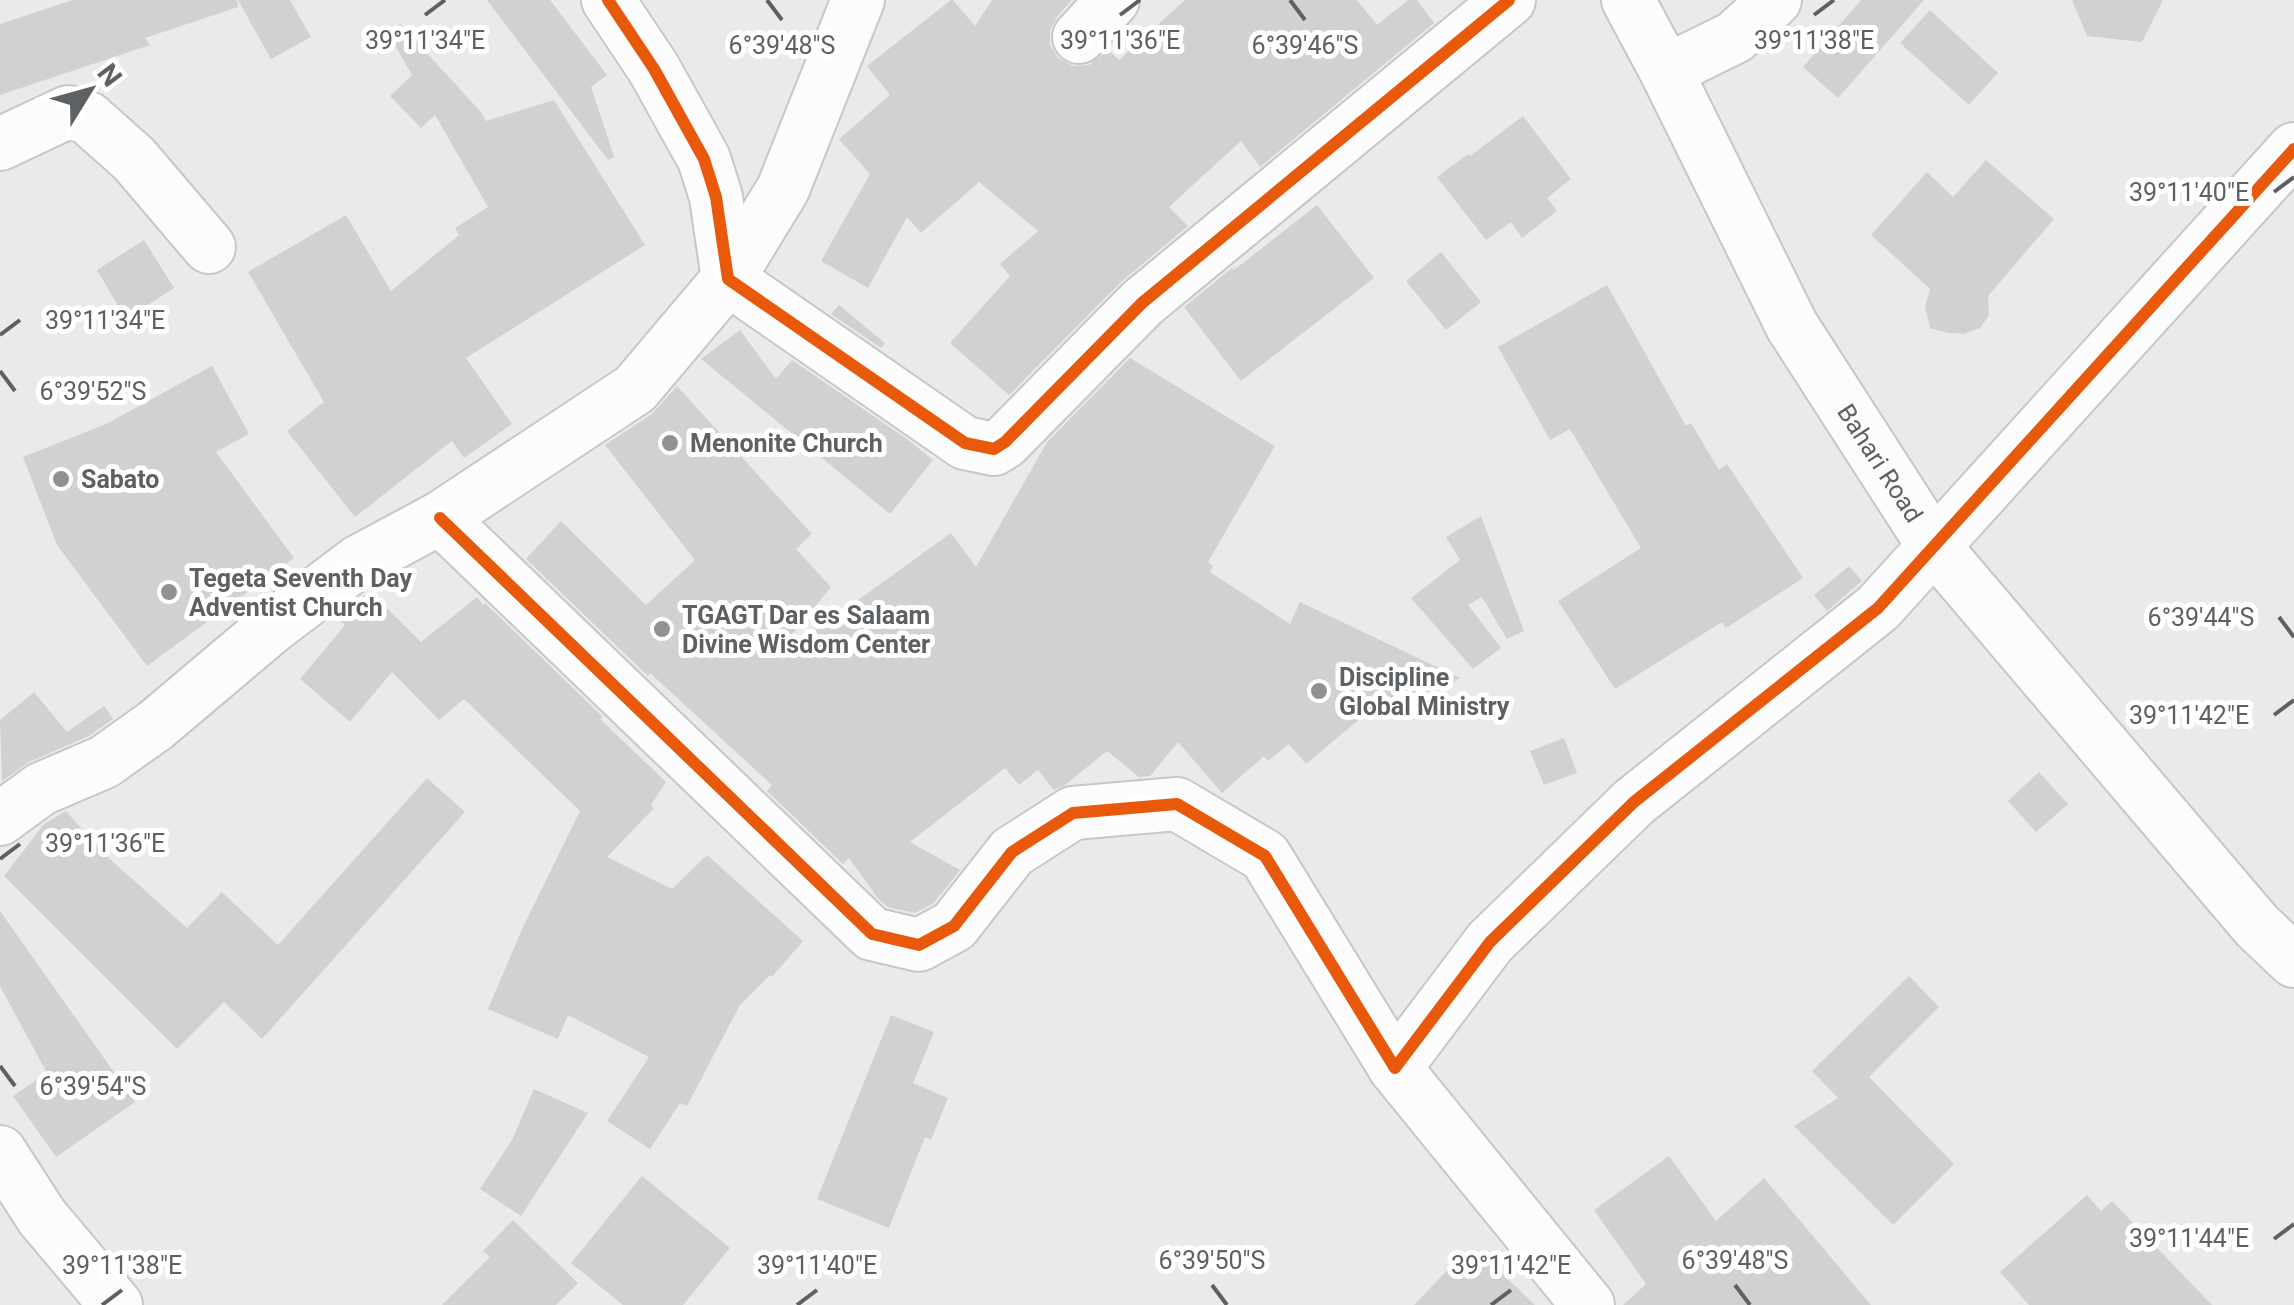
<svg xmlns="http://www.w3.org/2000/svg" width="2294" height="1305" font-family="Roboto,sans-serif">
	<style>
		.building { fill: #d3d1d0 }
		.lines { fill: none; stroke-linecap: round; stroke-linejoin: round }
		.minor-casing { stroke: #c7c7c7; stroke-width: 56 }
		.minor { stroke: #fcfcfc; stroke-width: 52 }
		.cycleway-casing { stroke: #fff; stroke-width: 19 }
		.cycleway { stroke: #e8590c; stroke-width: 12 }
		.ticks { fill: none; stroke: #5d6164; stroke-width: 4 }
		.poi-dot { fill: #8f9192; stroke: #fff; stroke-width: 4 }
		.labels { text-anchor: middle; dominant-baseline: central; stroke-width: 10; stroke-linejoin: round; paint-order: stroke }
		.poi-label { font-size: 25px; font-weight: bold; fill: #5d6164; stroke: #fff; text-anchor: start }
		.street-label { font-size: 25px; fill: #5d6164; stroke: #fff }
		.ticks-label { font-size: 25px; text-anchor: middle; fill: #5d6164; stroke: #fff; stroke-width: 10; stroke-linejoin: round; paint-order: stroke }
	</style>
	<rect width="100%" height="100%" fill="#eceae8"/>
	<g class="building">
		<path d="M73,0H237L238,7L145,38L150,45L0,95V24Z"/>
		<path d="M238,0H290L311,37L271,59Z"/>
		<path d="M487,0H550L607,75L591,87L614,157L608,160Z"/>
		<path d="M951,0H953L975,26L992,0H1072L1057,17L1050,31V45L1058,58L1073,66L1089,65L1108,50L1119,60L1185,0H1357L1377,25L1408,0H1417L1434,23L1260,167L1241,141L1169,207L1188,226L1121,282L1009,395L950,343L1010,276L1000,264L1038,231L979,182L921,233L907,217L868,288L821,261L870,174L839,139L890,95L867,66Z"/>
		<path d="M1861,0H1924L1838,98L1803,67Z"/>
		<path d="M2072,0H2163L2142,42L2087,36Z"/>
		<path d="M1930,10L1998,73L1969,105L1900,43Z"/>
		<path d="M400,24L481,112L486,121L554,100L645,245L466,358L512,424L464,458L452,441L355,517L287,431L324,402L248,272L346,215L391,291L459,235L455,228L488,207L435,115L421,128L390,96L412,75L388,33Z"/>
		<path d="M1523,116L1571,179L1547,198L1557,211L1522,238L1511,222L1486,240L1437,177L1468,154L1470,156Z"/>
		<path d="M1986,160L2054,219L1988,296L1989,315L1980,328L1964,334L1948,333L1930,328L1925,307L1930,289L1871,235L1927,172L1953,197Z"/>
		<path d="M1317,205L1374,278L1241,381L1184,307L1232,268L1234,270Z"/>
		<path d="M144,240L174,288L126,319L97,270Z"/>
		<path d="M1441,252L1481,302L1446,330L1406,281Z"/>
		<path d="M1607,285L1686,426L1691,423L1719,470L1727,464L1803,578L1726,628L1722,622L1615,689L1558,601L1641,548L1570,429L1550,440L1498,347Z"/>
		<path d="M839,305L885,343L881,348L831,314Z"/>
		<path d="M740,330L776,379L792,360L911,442L933,460L890,514L701,359Z"/>
		<path d="M1130,358L1275,446L1208,562L1213,566L1210,572L1290,624L1300,602L1460,678L1408,718L1387,696L1306,764L1289,744L1268,761L1264,756L1222,793L1178,742L1150,776L1139,777L1107,751L1065,785L1054,790L1038,770L1019,785L1005,768L910,842L960,870L934,903L915,913L887,907L877,897L849,858L843,864L767,791L772,785L650,673L648,676L526,559L561,521L646,605L695,560L605,445L652,414L677,386L812,534L796,549L831,587L779,650L783,654L951,533L976,567L1047,442Z"/>
		<path d="M212,366L249,434L216,452L294,558L147,666L57,545L23,457L106,424Z"/>
		<path d="M1481,516L1524,631L1507,639L1482,597L1468,605L1501,648L1473,669L1411,598L1460,560L1446,537Z"/>
		<path d="M1849,566L1862,581L1827,611L1814,595Z"/>
		<path d="M370,591L421,642L477,597L483,605L485,603L603,717L600,719L666,782L651,805L654,808L607,857L672,889L707,855L803,941L772,977L770,975L740,1005L687,1106L680,1103L650,1149L607,1121L649,1057L568,1015L558,1039L488,1009L523,927L580,811L464,699L439,720L392,672L350,722L300,679L345,625L336,616Z"/>
		<path d="M34,692L67,732L104,706L113,719L89,736L29,762L2,781L0,720Z"/>
		<path d="M1564,738L1577,773L1544,785L1530,751Z"/>
		<path d="M2039,772L2068,804L2036,832L2008,801Z"/>
		<path d="M427,778L465,812L262,1039L224,1002L177,1049L4,876L44,824L66,811L102,852L187,928L222,892L278,945Z"/>
		<path d="M0,911L135,1102L56,1157L13,1096L47,1073L0,986Z"/>
		<path d="M1909,976L1939,1007L1869,1077L1954,1164L1893,1225L1794,1126L1838,1098L1812,1071Z"/>
		<path d="M891,1015L934,1032L913,1083L948,1098L931,1140L925,1137L889,1228L817,1199Z"/>
		<path d="M534,1089L588,1113L521,1216L480,1189L512,1140Z"/>
		<path d="M1669,1156L1716,1221L1764,1178L1871,1305H1623L1646,1284L1594,1210Z"/>
		<path d="M642,1176L730,1248L683,1305H623L571,1263Z"/>
		<path d="M2087,1195L2101,1211L2112,1201L2212,1305H2029L2000,1272Z"/>
		<path d="M513,1220L578,1283L556,1305H442L490,1257L483,1251Z"/>
		<path d="M1487,1259L1535,1305H1414L1454,1263L1470,1277Z"/>
	</g>
	<g class="lines">
		<defs>
			<g id="minor">
				<path d="M608,0L654,69L704,159L716,197L728,279L965,443L994,449L1005,442L1142,303L1509,0"/>
				<path id="s1" d="M1628,0L1666,71L1792,326L1933,545L2257,926L2294,961"/>
				<path d="M1079,37L1113,0"/>
				<path d="M1666,71L1735,37L1775,0"/>
				<path d="M0,144L68,112L88,118L134,159L209,247"/>
				<path d="M440,518L872,934L919,945L954,926L1012,852L1073,813L1177,804L1265,856L1395,1068L1490,942L1634,802L1878,608L2294,149"/>
				<path d="M0,819L41,789L104,762L156,725L272,627L358,562L440,518L635,389L728,279L783,189L858,0"/>
				<path d="M1395,1068L1588,1305"/>
				<path d="M0,1152L42,1217L116,1305"/>
			</g>
		</defs>
		<use href="#minor" class="minor-casing"/>
		<use href="#minor" class="minor"/>
		<defs>
			<g id="cycleway">
				<path d="M608,0L654,69L704,159L716,197L728,279L965,443L994,449L1005,442L1142,303L1509,0"/>
				<path d="M440,518L872,934L919,945L954,926L1012,852L1073,813L1177,804L1265,856L1395,1068L1490,942L1634,802L1878,608L2294,149"/>
			</g>
		</defs>
		<use href="#cycleway" class="cycleway-casing"/>
		<use href="#cycleway" class="cycleway"/>
	</g>
	<path class="ticks" d="M767,0L782,20M1290,0L1305,20M425,15L445,0M1120,15L1140,0M1814,15L1834,0M2274,192L2294,177M0,335L20,320M0,371L15,391M2279,617L2294,637M2274,715L2294,700M0,859L20,844M0,1066L15,1086M2274,1239L2294,1224M1212,1285L1227,1305M1735,1285L1750,1305M102,1305L122,1290M797,1305L817,1290M1491,1305L1511,1290"/>
	<g class="poi-dot">
		<circle cx="670" cy="443" r="10"/>
		<circle cx="61" cy="479" r="10"/>
		<circle cx="169" cy="592" r="10"/>
		<circle cx="662" cy="629" r="10"/>
		<circle cx="1319" cy="691" r="10"/>
	</g>
	<g class="labels">
		<g class="poi-label">
			<text x="690" y="443">Menonite Church</text>
			<text x="81" y="479">Sabato</text>
			<text x="189" y="578">Tegeta Seventh Day<tspan x="189" dy="29">Adventist Church</tspan></text>
			<text x="682" y="615">TGAGT Dar es Salaam<tspan x="682" dy="29">Divine Wisdom Center</tspan></text>
			<text x="1339" y="677">Discipline<tspan x="1339" dy="29">Global Ministry</tspan></text>
		</g>
		<g class="street-label">
			<text stroke="none"><textPath href="#s1" startOffset="528">Bahari Road</textPath></text>
		</g>
	</g>
	<g class="ticks-label">
		<text x="425" y="49">39°11'34"E</text>
		<text x="1120" y="49">39°11'36"E</text>
		<text x="1814" y="49">39°11'38"E</text>
		<text x="782" y="54">6°39'48"S</text>
		<text x="1305" y="54">6°39'46"S</text>
		<text x="2189" y="201">39°11'40"E</text>
		<text x="105" y="329">39°11'34"E</text>
		<text x="93" y="400">6°39'52"S</text>
		<text x="2201" y="626">6°39'44"S</text>
		<text x="2189" y="724">39°11'42"E</text>
		<text x="105" y="852">39°11'36"E</text>
		<text x="93" y="1095">6°39'54"S</text>
		<text x="2189" y="1247">39°11'44"E</text>
		<text x="1212" y="1269">6°39'50"S</text>
		<text x="1735" y="1269">6°39'48"S</text>
		<text x="122" y="1274">39°11'38"E</text>
		<text x="817" y="1274">39°11'40"E</text>
		<text x="1511" y="1274">39°11'42"E</text>
	</g>
	<g transform="translate(90 90) rotate(53)" stroke="#ffffff" stroke-width="8" paint-order="stroke">
	<path d="M0-8L18 38L0 25L-18 38Z" fill="#5d6164"/>
	<text y="-15" font-size="28" font-weight="bold" text-anchor="middle" fill="#5d6164">N</text>
	</g>
</svg>
